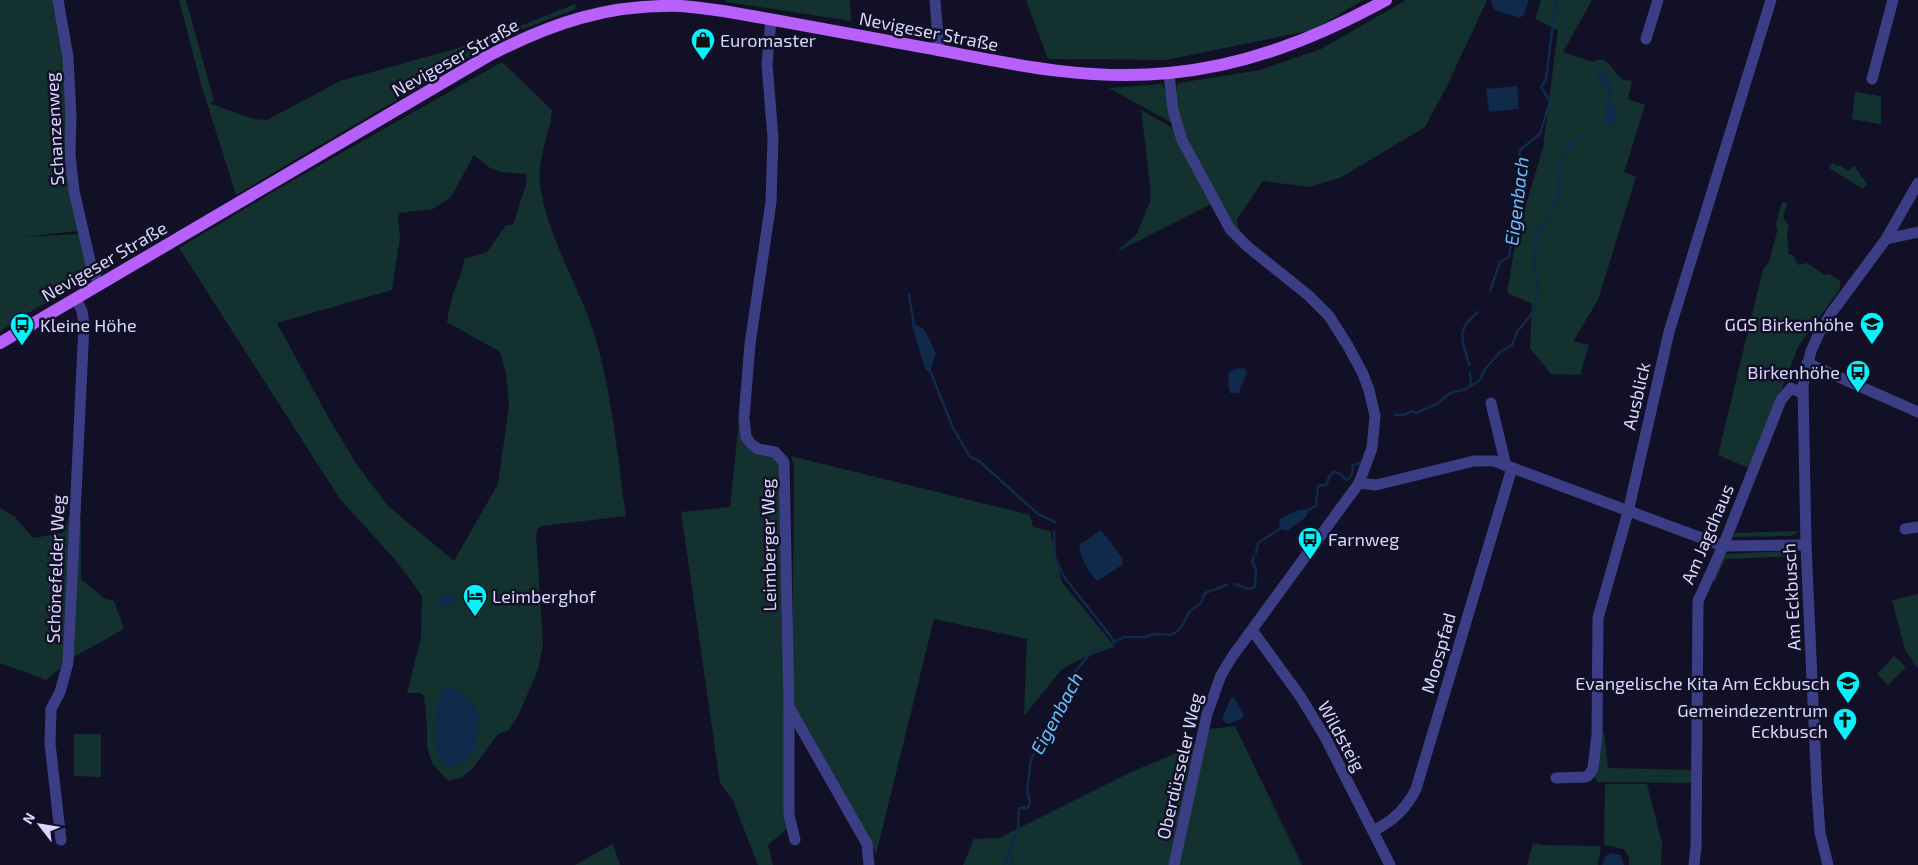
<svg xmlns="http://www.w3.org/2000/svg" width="1918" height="865" font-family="'Exo 2',sans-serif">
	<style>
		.green { fill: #13312e; fill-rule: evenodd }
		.water { fill: #0f2a4b }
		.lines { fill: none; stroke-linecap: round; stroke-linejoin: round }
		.stream { stroke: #0f2a4b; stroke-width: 2.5 }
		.minor { stroke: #3c3e85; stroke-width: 11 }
		.major { stroke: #b760fc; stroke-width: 12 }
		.labels { text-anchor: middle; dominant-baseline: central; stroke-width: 5; stroke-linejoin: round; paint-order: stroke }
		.street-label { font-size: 18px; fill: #d9d7fe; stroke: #121027 }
		.poi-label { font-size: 18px; fill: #d9d7fe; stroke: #121027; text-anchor: start }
		.water-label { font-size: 19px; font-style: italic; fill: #67c1fc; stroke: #121027 }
	</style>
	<rect width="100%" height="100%" fill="#121027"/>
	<g class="green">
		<path d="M0,0H54L65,63L78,231L23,237L80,234L91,279L22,316L0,332Z"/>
		<path d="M179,0H186L214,101L209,103L253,119L267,120L340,81L483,41L575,4L576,9L507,35L236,195L201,84Z"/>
		<path d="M725,0H850L851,21L727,2Z"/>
		<path d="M1026,0H1363L1313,30L1166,60L1048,59Z"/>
		<path d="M1406,0H1487L1448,84L1425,127L1340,178L1309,187L1263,181L1237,219L1238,227L1243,236L1240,235C1222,203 1164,119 1178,83L1260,70L1321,49Z"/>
		<path d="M1541,0H1592L1563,52L1593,62C1607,53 1612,71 1621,78C1624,81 1628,80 1632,81L1628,99L1645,105L1624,172L1636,177L1598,300L1573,341L1589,345L1580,375L1551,374L1530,348L1532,304L1507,293L1516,238L1543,148L1558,30L1535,19Z"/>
		<path d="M502,62L552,110L550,125L543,139L549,128C544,146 538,166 540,184C546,233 577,283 593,330C612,390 617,454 626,516L542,526L538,529L536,535L543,644L538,670L518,716L509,730L498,734L472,769L461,778L448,781L432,763L427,747V724L424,696L420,693H407L421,637L422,596L398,563L340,499L179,248L283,186ZM474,155L490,168L501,172L526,174L527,181L513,225H506L487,252L464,259C463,270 460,276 456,286C451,298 449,310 447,322L500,352L506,374L509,406L498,484L454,561L388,506L357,465L327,415L277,323L392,290L400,237L398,219L399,213L433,209L451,197Z"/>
		<path d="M1162,84L1165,89L1172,123L1109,88Z"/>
		<path d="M1855,92L1881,96V124L1852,119Z"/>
		<path d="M1141,110L1173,128L1211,204L1116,252L1137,234L1150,201L1151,192Z"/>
		<path d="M1832,163L1838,166L1840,165L1847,171L1854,166L1867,184L1863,189L1829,168Z"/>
		<path d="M1782,202L1787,204L1783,217L1789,226L1787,233L1789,255H1793L1798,265L1807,263L1825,275L1829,274L1840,281V289L1798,347L1751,469L1718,455L1763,269L1769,262L1778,228L1775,227Z"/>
		<path d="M739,420L745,447C757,452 770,452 779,461L788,828L768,845L773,865H758L733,801L720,783L681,512L730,507Z"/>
		<path d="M791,456L1030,515L1033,527L1050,531L1062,582L1115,647L1085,657L1062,669L1024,716L1027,639L934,619L876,854L792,704L794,466Z"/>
		<path d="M0,508L15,517L33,538L63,533L70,514L81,523V579L105,599L114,601L124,629L74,657L46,680L0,663Z"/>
		<path d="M1798,531L1795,534L1790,536L1732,537L1733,533Z"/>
		<path d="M1792,551L1799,556L1725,559L1715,582L1711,579L1725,554Z"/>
		<path d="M1918,594V668L1905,650L1892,600Z"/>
		<path d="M1894,656L1906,667L1888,685L1877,674Z"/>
		<path d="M1235,726L1302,865H963L974,839L999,838L1131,772L1196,745L1209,729Z"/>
		<path d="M1599,733H1604L1608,768L1692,770L1694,783L1597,782L1594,775Z"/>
		<path d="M74,734H101V777L74,776Z"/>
		<path d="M1605,784H1647L1662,843L1661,865H1629V857L1624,849L1604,845Z"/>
		<path d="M1533,843L1542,845L1601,846L1598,865H1527Z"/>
		<path d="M613,844L620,865H575L609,846Z"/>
	</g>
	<g class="water">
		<path d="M1492,0H1529L1524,14L1520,18L1495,10L1491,2Z"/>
		<path d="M1598,70L1608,76L1613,90L1610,101L1611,106L1616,107V123L1611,125L1606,122L1605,113L1607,90L1596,75Z"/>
		<path d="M1517,86L1519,109L1489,112L1486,89Z"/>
		<path d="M913,323L924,329L936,353L930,371H927L925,369L912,325Z"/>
		<path d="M1243,368L1247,371C1246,379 1240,385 1239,393H1230L1228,384L1229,372L1236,369Z"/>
		<path d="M1309,509L1306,517L1287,531L1279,529L1280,519L1298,510Z"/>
		<path d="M1101,530L1123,559L1122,565L1097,581C1088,572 1081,558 1079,545Z"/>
		<path d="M454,594L455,604L435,606L441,595Z"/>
		<path d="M445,686L459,692L474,705L479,715L476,747L462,764L448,768C445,764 440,760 438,755C431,739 436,700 445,686Z"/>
		<path d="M1231,698H1234L1244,715L1242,719L1227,724L1222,719Z"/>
		<path d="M1611,853L1621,855L1624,865H1602L1606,856Z"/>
	</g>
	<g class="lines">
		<g class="stream">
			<path d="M1490,291L1500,262L1509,257L1521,184L1517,175L1520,150L1540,134L1550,101L1541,87L1546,79L1556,0"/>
			<path d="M909,295L914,325"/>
			<path d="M1469,365C1463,340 1454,331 1478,312"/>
			<path d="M929,368L953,428L970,457L979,461L1038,514L1055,522"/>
			<path d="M1471,386L1480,380L1485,369L1500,352L1512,345L1517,332L1534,311L1539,290L1534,266L1536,238L1559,197V175L1562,156L1574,141L1588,130"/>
			<path d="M1395,415H1403L1413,411L1416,413L1437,404L1450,393L1464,390L1471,386L1470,373"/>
			<path d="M1306,511L1316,506L1318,486L1326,485L1330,475L1334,472L1339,473L1347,480C1353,478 1352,471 1353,465L1360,463"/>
			<path d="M1054,531L1055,558L1065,578L1115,642"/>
			<path d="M1256,553L1258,543L1281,528"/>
			<path d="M1234,584L1250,589L1255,587L1256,568L1252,562L1254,556"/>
			<path d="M1914,662L1918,667"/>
			<path d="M1009,851L1013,865"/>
			<path d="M1004,865L1018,827L1019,808H1028L1030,801L1027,792L1031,759L1039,747L1043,745L1042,738L1051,727L1055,714L1064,703L1069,683L1075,672L1089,655L1124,637H1145L1153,634L1171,635L1176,632L1181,628L1189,612L1201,603L1205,593L1227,585"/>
		</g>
		<g class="minor">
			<path d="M58,0L68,57L71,116L70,155L74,191L91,265L99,285"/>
			<path d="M935,0L939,50"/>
			<path d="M771,19L767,64L773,138L771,202L750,344L744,418L746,437L751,444L758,449L775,452L784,462L789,707L867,844L869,865"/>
			<path d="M1646,39L1658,0"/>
			<path d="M1169,74L1173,110L1182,140L1230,229L1248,247L1308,295L1329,316L1348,346L1363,374L1369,390L1375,416L1372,448L1359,483L1232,657L1221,675L1207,714L1174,865"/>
			<path d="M1872,79L1893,0"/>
			<path d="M1886,239L1918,232"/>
			<path d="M1807,363L1918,412"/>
			<path d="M1491,403L1506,466"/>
			<path d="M1359,483L1376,485L1474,461H1494L1723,546L1806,545"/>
			<path d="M1905,529L1918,527"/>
			<path d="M1252,630L1300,696L1325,737L1390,865"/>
			<path d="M789,707V815L795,840"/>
			<path d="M1556,778L1585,777L1589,775L1593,768L1597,735L1598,618L1628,512L1669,332L1771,0"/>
			<path d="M1373,831C1393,821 1406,809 1416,789L1512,468"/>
			<path d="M61,840L50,744L51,709L60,692L68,663L84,325L82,311L76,299"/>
			<path d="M1694,865L1696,847L1698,601L1723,546L1781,400L1791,388L1802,393"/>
			<path d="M1828,865L1820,833L1817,792L1806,545L1803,386L1811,351L1820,331L1832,312L1886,239L1918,183"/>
		</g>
		<path class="major" d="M0,343L488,56C552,23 607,4 681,6C695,7 709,9 723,11C794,23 866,37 938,50C1014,65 1091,81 1169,73C1247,66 1318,37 1386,0"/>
	</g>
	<defs>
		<symbol id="shop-pin" viewBox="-11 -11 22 30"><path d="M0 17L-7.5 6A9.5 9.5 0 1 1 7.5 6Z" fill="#07f2fa" stroke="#121027"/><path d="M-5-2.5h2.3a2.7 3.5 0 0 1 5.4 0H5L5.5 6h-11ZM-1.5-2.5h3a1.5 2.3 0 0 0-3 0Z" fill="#111"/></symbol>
		<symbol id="school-pin" viewBox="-11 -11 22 30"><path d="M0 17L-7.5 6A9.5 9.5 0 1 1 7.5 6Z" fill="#07f2fa" stroke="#121027"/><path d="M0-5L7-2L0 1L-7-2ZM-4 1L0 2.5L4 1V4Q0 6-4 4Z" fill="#111"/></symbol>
		<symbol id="bus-pin" viewBox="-11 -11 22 30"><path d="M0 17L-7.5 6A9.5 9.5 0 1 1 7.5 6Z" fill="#07f2fa" stroke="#121027"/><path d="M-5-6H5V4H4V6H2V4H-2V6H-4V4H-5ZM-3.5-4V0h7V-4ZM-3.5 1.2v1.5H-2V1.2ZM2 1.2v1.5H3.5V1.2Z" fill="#111"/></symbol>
		<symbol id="hotel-pin" viewBox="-11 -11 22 30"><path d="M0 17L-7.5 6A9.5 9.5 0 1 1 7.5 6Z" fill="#07f2fa" stroke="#121027"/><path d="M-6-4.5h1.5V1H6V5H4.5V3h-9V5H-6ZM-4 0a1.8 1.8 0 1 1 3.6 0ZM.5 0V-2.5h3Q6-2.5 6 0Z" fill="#111"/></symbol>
		<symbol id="church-pin" viewBox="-11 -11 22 30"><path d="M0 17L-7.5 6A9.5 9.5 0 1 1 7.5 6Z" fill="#07f2fa" stroke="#121027"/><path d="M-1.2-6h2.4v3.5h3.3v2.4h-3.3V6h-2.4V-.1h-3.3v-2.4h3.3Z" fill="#111"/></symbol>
	</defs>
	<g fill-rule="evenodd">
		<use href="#shop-pin" x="689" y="26" width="28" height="38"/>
		<use href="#school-pin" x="1858" y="310" width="28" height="38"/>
		<use href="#bus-pin" x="8" y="311" width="28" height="38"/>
		<use href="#bus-pin" x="1844" y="358" width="28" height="38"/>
		<use href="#bus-pin" x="1296" y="525" width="28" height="38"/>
		<use href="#hotel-pin" x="461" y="582" width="28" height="38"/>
		<use href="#school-pin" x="1834" y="669" width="28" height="38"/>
		<use href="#church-pin" x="1831" y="706" width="28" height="38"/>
	</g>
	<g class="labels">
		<g class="street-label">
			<text transform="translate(929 31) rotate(11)">Nevigeser Straße</text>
			<text transform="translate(455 57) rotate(-29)">Nevigeser Straße</text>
			<text transform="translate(54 129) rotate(-93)">Schanzenweg</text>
			<text transform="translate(104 261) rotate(-30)">Nevigeser Straße</text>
			<text transform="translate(1636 396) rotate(-77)">Ausblick</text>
			<text transform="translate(1707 534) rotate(-67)">Am Jagdhaus</text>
			<text transform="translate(768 545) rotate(-91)">Leimberger Weg</text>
			<text transform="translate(55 569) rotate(-88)">Schönefelder Weg</text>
			<text transform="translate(1791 597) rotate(-93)">Am Eckbusch</text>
			<text transform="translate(1438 653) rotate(-74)">Moospfad</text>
			<text transform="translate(1342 736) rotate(61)">Wildsteig</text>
			<text transform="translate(1179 766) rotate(-77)">Oberdüsseler Weg</text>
		</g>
		<g class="poi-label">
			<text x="720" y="40">Euromaster</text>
			<text x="1854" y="324" text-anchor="end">GGS Birkenhöhe</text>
			<text x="40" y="325">Kleine Höhe</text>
			<text x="1840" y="372" text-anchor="end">Birkenhöhe</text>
			<text x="1328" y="539">Farnweg</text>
			<text x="492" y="596">Leimberghof</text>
			<text x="1830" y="683" text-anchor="end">Evangelische Kita Am Eckbusch</text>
			<text x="1828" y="710" text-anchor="end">Gemeindezentrum<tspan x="1828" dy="21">Eckbusch</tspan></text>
		</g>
		<g class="water-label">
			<text transform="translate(1516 201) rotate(-83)">Eigenbach</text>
			<text transform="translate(1056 713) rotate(-62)">Eigenbach</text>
		</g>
	</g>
	<g transform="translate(40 825) rotate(301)" stroke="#121027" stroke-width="4" paint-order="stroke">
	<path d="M0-4L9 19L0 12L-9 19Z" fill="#d9d7fe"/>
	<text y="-8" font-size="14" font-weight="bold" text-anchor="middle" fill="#d9d7fe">N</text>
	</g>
</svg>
